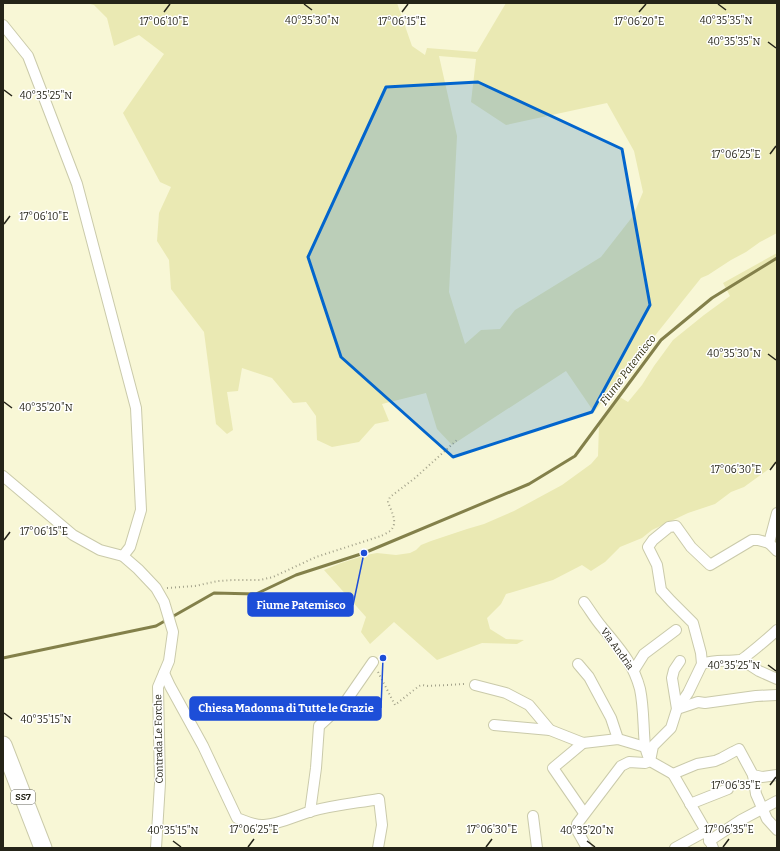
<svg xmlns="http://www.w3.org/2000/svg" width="780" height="851" font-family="Bitter,serif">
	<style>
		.green { fill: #eae9b3; fill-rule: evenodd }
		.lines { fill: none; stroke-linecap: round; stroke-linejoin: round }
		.stream { stroke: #83804a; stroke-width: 3 }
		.minor-casing { stroke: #cacaaa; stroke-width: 12 }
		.primary-casing { stroke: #cacaaa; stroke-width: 19 }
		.path { stroke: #a3a28a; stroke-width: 2; stroke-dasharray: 1 3; stroke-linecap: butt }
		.minor { stroke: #fff; stroke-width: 10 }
		.primary { stroke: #fff; stroke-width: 17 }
		.marked { fill: #0265cd; fill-opacity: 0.2; stroke: #0265cd; stroke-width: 3; stroke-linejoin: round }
		.ticks { fill: none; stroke: #252418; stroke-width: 1.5 }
		.labels { text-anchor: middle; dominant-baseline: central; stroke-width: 3; stroke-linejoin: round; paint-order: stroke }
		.shield { fill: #fff; stroke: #66665d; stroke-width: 1 }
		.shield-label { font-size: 9px; font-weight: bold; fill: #252418 }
		.street-label { font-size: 10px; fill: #252418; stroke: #fff }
		.water-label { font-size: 11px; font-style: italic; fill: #343312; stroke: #fff }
		.ticks-label { font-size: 10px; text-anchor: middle; fill: #252418; stroke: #fff; stroke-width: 3; stroke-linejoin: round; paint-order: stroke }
		.leader { fill: none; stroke: #1d4ed8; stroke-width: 1.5 }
		.callout-dot { fill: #1d4ed8; stroke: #fff; stroke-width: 1.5 }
		.callout { fill: #1d4ed8; stroke: #1d4ed8; stroke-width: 1.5 }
		.callout-label { font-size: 11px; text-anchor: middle; font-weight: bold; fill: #fff }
	</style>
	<rect width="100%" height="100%" fill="#f8f7d6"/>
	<g class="green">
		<path d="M86,3H397L412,46L425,55L427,48L477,52L506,3H777V233L760,242L746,252L731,260L708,275L701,278L594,412L566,371L452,445L437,429L426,393L382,404L389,421L375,424L359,442L332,447L317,440L316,416L306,402L293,403L272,378L242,368L238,391L227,392L233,430L227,434L216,424L204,332L171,289L169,260L157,241L159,213L171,187L160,182L123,113L164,54L139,35L114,46L107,18L94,5ZM439,56L476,59L471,102L506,125L607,103L634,151L643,192L633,216L601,257L515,310L500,329L481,330L465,344L449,292L457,136Z"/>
		<path d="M777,253V463L744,487L731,492L715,504L688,513L652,530L642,538L620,547L605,562L591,571L582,565L553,580L506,594L501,604L487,618L490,629L506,639L524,640L517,644L482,643L437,660L394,622L370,644L361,632L366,617L324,570L341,563L366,555L377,553L396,555L410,553L416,550L421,545L431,541L467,529L484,524L514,511L562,485L591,464L598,456L599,425L618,396L628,402L642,385L654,366L665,351L673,340L704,315L730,296L723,283Z"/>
	</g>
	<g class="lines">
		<path class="stream" d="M3,658L156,626L214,593L256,594L296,575L364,553L529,484L575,456L661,340L712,298L777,258"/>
		<defs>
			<g id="minor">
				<path d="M3,25L28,56L77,184L136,408L141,510L130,547L123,556"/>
				<path d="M3,476L73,535L100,550L123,556L138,569L156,588L164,602L173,632L169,661L158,687L160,783L156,848"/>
				<path d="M769,543L777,513"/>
				<path d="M769,543L777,551"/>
				<path d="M584,602C590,610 595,619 602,627C618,647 633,662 640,689C644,708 643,727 645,746C646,751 648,756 650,761L673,774L706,831L713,848"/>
				<path d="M742,660L759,671L777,679"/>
				<path d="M680,661L674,670L672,678L677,709L698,702L705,703L756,696L777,695"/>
				<path d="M578,664L589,677L611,718L618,739"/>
				<path d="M702,664C715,659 726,662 740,660C744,659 772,635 777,630"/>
				<path d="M634,670L644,654L676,630"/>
				<path d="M164,673L170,686L203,746L237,818C245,821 255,826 264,825C281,824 295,816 312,811C334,805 356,803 379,799L382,825L378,848"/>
				<path d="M475,685L506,693L529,705L550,730L583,743L618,739L645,747"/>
				<path d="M494,725L550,730"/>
				<path d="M583,743L553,768L584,813"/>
				<path d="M735,751L739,749L753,775L762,777L777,775"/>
				<path d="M673,774L697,764L715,761L722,758L733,752"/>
				<path d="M753,775L756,794L767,819L777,830"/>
				<path d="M690,804L728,789"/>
				<path d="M310,812L316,768L319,726L346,701L373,662"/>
				<path d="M533,816L537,848"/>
				<path d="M709,841L741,820L777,801"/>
				<path d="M587,848L578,832L577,824L621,766L629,762L645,763L650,761L653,746L671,728L677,709L688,693L702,664L701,653L693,623L671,601L661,590L657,565L648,547L653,540L669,527L676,526L691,547L710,565L752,540H758L769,543"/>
				<path d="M675,848L706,831"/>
			</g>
			<path id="primary" d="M3,745L43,848"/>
		</defs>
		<use href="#minor" class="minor-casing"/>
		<use href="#primary" class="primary-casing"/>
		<g class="path">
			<path d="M167,588L195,586L218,581L233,580H260L273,577L316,557L381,536C383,535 387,533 390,531C399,523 391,511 388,502L390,497L415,478L457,440"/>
			<path d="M378,672L395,705L419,686L422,685L428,686L465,684"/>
		</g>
		<use href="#minor" class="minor"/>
		<use href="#primary" class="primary"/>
	</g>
	<path class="marked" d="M478,82L622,149L650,305L592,412L453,457L341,357L308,257L386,87Z"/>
	<path class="ticks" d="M304,4L312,10M718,4L726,10M164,12L170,4M402,12L408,4M639,12L646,4M768,42L776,48M4,90L12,96M770,154L776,146M4,224L10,216M768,354L776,360M4,402L12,408M770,470L776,462M4,540L10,532M768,665L776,671M4,713L12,719M770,785L776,777M173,841L181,847M587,841L595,847M248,847L254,839M486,847L492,839M723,847L729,839"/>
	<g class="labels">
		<rect class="shield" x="11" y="790" width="24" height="14" rx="3"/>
		<g class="shield-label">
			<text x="23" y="797">SS7</text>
		</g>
		<g class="street-label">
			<text transform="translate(617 649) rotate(54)">Via Andria</text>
			<text transform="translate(159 739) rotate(-91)">Contrada Le Forche</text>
		</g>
		<g class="water-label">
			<text transform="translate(628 370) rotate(-53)">Fiume Patemisco</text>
		</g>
	</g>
	<g class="ticks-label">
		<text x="312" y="24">40°35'30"N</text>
		<text x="726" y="24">40°35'35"N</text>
		<text x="164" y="25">17°06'10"E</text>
		<text x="402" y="25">17°06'15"E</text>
		<text x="639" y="25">17°06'20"E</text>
		<text x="734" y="45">40°35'35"N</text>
		<text x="46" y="99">40°35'25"N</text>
		<text x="736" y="158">17°06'25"E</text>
		<text x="44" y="220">17°06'10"E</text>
		<text x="734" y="357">40°35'30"N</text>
		<text x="46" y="411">40°35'20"N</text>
		<text x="736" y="473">17°06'30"E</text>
		<text x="44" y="535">17°06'15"E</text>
		<text x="734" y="669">40°35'25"N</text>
		<text x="46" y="723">40°35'15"N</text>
		<text x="736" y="789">17°06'35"E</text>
		<text x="254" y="833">17°06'25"E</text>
		<text x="492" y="833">17°06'30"E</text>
		<text x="729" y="833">17°06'35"E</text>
		<text x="173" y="834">40°35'15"N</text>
		<text x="587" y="834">40°35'20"N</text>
	</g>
	<path class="leader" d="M364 553L353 605M383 658L381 708"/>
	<g class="callout-dot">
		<circle cx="364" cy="553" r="4"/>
		<circle cx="383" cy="658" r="4"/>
	</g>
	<g class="callout">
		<rect x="248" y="593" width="105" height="23" rx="4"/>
		<rect x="190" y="697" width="191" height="23" rx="4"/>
	</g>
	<g class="callout-label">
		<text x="301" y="609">Fiume Patemisco</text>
		<text x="286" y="712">Chiesa Madonna di Tutte le Grazie</text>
	</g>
	<rect width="780" height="851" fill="none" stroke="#252418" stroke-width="8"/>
</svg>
